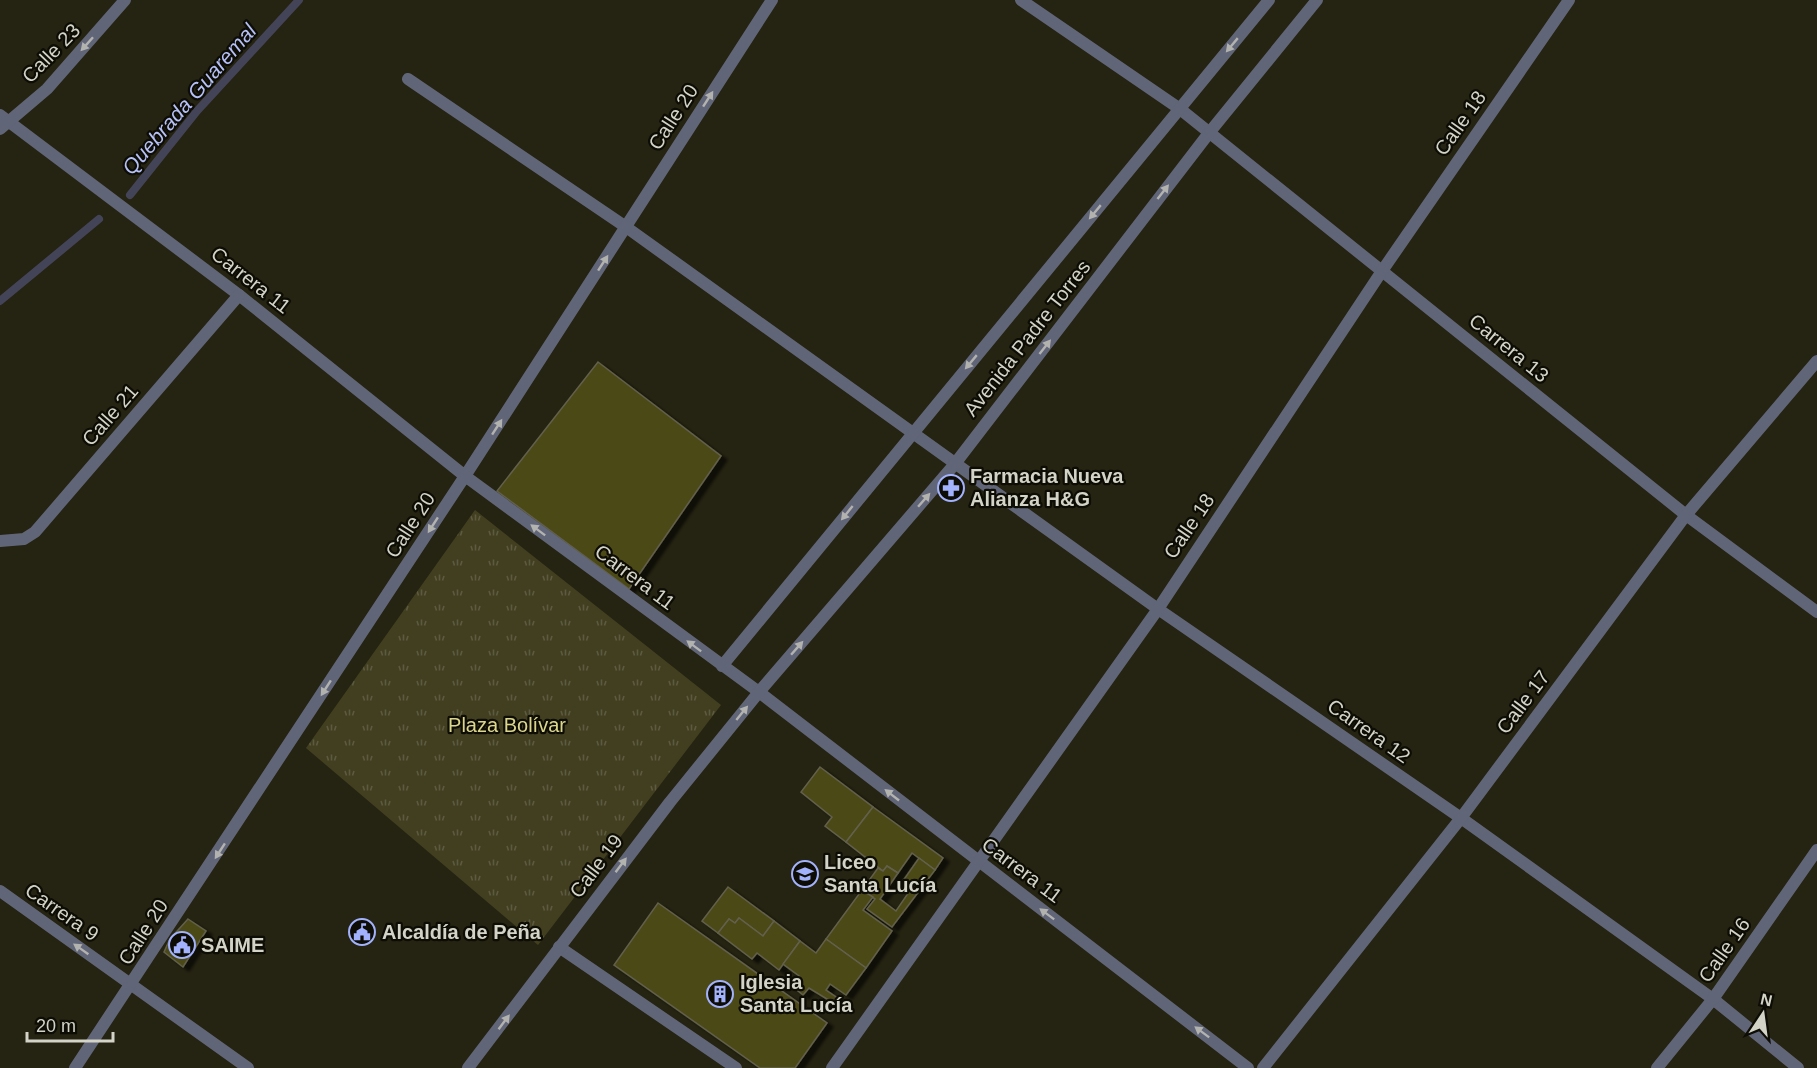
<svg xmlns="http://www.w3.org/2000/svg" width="1817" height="1068" font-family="Arial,sans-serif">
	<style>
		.park { fill: url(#park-tufts) }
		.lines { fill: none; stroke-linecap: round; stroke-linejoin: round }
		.stream { stroke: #444458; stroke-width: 8 }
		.building { fill: #4c4819; stroke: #62614c; stroke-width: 1.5; filter: url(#shadow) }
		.minor { stroke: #616578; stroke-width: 12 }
		.tertiary { stroke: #616578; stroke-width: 12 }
		.oneway { fill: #b2b2af }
		.labels { text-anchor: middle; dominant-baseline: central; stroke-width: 4.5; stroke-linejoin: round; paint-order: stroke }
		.street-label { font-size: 20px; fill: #d4d3c7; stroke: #0d0c05 }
		.poi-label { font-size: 20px; font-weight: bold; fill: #d4d3c7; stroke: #0d0c05; text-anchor: start }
		.park-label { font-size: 20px; fill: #dcd68b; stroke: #0d0c05 }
		.water-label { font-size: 21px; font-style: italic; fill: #b5c1f7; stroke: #0d0c05 }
	</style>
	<defs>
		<pattern id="park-tufts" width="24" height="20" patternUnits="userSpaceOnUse" patternTransform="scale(1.5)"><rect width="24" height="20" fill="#423f21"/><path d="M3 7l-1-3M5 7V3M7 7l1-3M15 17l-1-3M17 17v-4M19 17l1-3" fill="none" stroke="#5c5a40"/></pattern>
		<filter id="shadow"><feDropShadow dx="6" dy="4" stdDeviation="1.5" flood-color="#0009"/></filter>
	</defs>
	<rect width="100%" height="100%" fill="#252311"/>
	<path class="park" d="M475,510L721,705L538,945L306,748Z"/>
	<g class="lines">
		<g class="stream">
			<path d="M130,195L197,111L299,0"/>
			<path d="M0,301L99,219"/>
		</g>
	</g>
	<g class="building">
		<path d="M598,362L721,456L629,589L497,491Z"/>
		<path d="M820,767L873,807L846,842L825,826L832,817L801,792Z"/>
		<path d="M873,807L943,858L935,870L912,853L898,873L887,866L883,871L846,842Z"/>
		<path d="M919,858L935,870L892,927L867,909L875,899L862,890L878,868L883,871L887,866L898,873L880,899L896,911L909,892L900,885Z"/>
		<path d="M728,887L774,921L763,936L739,918L735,923L729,919L718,933L702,921Z"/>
		<path d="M862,890L873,897L863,910L892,931L866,968L826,939Z"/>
		<path d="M658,903L827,1023L795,1068H760L614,965Z"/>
		<path d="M739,918L763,936L774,921L800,941L779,970L757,953L752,959L718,933L729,919L735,923Z"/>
		<path d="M188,919L206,931L183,967L164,952L170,939Z"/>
		<path d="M826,939L866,968L846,995L830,984L826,990L839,999L835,1004L809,988L803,995L792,986L799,976L783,964L800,941L816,953Z"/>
	</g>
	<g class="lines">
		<g class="minor">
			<path d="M1021,0L1180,109L1686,515L1817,612"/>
			<path d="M408,79L626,227L1158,609L1461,818L1713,999L1798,1068"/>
			<path d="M0,115L239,295L465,476L772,0"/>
			<path d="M0,129L47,89L125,0"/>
			<path d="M0,541L24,539L35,532L239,295"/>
			<path d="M759,692L1248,1068"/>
			<path d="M0,891L248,1068"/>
			<path d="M559,947L736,1068"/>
			<path d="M832,1068L1158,609L1382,271L1569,0"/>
			<path d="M1263,1068L1461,818L1686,515L1817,361"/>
			<path d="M1657,1068L1713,999L1817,850"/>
		</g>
		<g class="tertiary">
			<path d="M722,666L1269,0"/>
			<path d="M75,1068L465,476L759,692"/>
			<path d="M468,1068L670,802L759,692L954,465L1209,133L1317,0"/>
		</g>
	</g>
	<defs><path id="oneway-solid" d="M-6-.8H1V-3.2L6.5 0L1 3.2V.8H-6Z" transform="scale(1.5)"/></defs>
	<g class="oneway">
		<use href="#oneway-solid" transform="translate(87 44) rotate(132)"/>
		<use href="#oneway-solid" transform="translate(1232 45) rotate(130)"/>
		<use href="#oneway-solid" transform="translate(708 99) rotate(-57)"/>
		<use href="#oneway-solid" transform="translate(1163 192) rotate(-52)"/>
		<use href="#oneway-solid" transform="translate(1095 212) rotate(130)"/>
		<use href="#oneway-solid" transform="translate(603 263) rotate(-57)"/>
		<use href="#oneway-solid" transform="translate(1045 347) rotate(-52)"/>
		<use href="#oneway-solid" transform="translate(971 362) rotate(130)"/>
		<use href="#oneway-solid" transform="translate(497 427) rotate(-57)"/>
		<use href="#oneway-solid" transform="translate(924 500) rotate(-49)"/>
		<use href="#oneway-solid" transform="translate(847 513) rotate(129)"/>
		<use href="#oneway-solid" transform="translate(433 525) rotate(123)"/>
		<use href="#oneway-solid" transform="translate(538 530) rotate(-143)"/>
		<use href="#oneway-solid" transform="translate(694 646) rotate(-143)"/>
		<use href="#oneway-solid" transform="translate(797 648) rotate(-49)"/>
		<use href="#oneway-solid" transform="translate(326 688) rotate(123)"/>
		<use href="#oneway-solid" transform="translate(742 713) rotate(-51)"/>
		<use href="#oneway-solid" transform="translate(892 795) rotate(-142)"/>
		<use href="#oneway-solid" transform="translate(220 851) rotate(123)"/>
		<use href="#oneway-solid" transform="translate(621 865) rotate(-53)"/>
		<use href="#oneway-solid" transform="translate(1047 914) rotate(-143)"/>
		<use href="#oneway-solid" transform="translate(81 949) rotate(-145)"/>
		<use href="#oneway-solid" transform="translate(504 1022) rotate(-53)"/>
		<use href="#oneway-solid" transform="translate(1202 1032) rotate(-143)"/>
	</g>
	<defs>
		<symbol id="pharmacy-ring" viewBox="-11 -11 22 22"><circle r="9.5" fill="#0d0c05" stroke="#a2b2fd" stroke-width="1.5"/><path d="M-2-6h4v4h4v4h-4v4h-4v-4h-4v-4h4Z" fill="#a2b2fd"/></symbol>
		<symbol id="school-ring" viewBox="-11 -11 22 22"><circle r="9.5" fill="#0d0c05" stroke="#a2b2fd" stroke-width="1.5"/><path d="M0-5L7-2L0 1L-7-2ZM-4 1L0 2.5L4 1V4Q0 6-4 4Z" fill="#a2b2fd"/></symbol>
		<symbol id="civic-ring" viewBox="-11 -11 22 22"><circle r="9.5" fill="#0d0c05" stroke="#a2b2fd" stroke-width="1.5"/><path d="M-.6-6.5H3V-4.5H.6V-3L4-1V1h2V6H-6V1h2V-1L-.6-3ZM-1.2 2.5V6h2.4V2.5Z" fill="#a2b2fd"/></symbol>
		<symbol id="building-ring" viewBox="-11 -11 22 22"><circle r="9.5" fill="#0d0c05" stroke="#a2b2fd" stroke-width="1.5"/><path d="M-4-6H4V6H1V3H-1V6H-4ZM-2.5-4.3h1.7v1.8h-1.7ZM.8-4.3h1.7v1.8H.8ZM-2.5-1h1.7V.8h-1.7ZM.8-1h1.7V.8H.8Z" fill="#a2b2fd"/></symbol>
	</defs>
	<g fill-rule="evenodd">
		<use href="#pharmacy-ring" x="936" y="473" width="30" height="30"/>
		<use href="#school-ring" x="790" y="859" width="30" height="30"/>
		<use href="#civic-ring" x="347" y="917" width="30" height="30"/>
		<use href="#civic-ring" x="167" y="930" width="30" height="30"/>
		<use href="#building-ring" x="705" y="979" width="30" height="30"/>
	</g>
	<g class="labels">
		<g class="street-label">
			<text transform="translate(51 53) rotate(-46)">Calle 23</text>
			<text transform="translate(673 117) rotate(-57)">Calle 20</text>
			<text transform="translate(1460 123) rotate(-55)">Calle 18</text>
			<text transform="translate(251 280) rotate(38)">Carrera 11</text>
			<text transform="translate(1027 338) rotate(-52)">Avenida Padre Torres</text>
			<text transform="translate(1509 348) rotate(39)">Carrera 13</text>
			<text transform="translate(110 415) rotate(-49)">Calle 21</text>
			<text transform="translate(410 525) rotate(-57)">Calle 20</text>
			<text transform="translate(1189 526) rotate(-56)">Calle 18</text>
			<text transform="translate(635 577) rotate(37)">Carrera 11</text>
			<text transform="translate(1523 702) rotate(-53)">Calle 17</text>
			<text transform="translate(1369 731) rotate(35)">Carrera 12</text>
			<text transform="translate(596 866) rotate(-53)">Calle 19</text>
			<text transform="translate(1022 870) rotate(37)">Carrera 11</text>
			<text transform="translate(62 912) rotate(35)">Carrera 9</text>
			<text transform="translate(143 932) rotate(-57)">Calle 20</text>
			<text transform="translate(1724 950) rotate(-55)">Calle 16</text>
		</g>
		<g class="poi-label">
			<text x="970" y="476">Farmacia Nueva<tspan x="970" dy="23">Alianza H&amp;G</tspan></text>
			<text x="824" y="862">Liceo<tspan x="824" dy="23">Santa Lucía</tspan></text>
			<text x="382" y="932">Alcaldía de Peña</text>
			<text x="201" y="945">SAIME</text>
			<text x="740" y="982">Iglesia<tspan x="740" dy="23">Santa Lucía</tspan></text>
		</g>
		<g class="park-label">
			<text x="507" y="725">Plaza Bolívar</text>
		</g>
		<g class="water-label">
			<text transform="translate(189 99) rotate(-49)">Quebrada Guaremal</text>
		</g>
	</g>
	<g transform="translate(1763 1014) rotate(13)" stroke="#0d0c05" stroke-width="4.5" paint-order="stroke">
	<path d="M0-4.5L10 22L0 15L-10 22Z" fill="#d4d3c7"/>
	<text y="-9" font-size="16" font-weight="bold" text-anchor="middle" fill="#d4d3c7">N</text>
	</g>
	<path d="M27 1032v9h86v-9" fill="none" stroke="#d4d3c7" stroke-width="3"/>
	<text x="36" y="1032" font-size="18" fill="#d4d3c7" stroke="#0d0c05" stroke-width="4.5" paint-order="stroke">20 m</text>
</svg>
